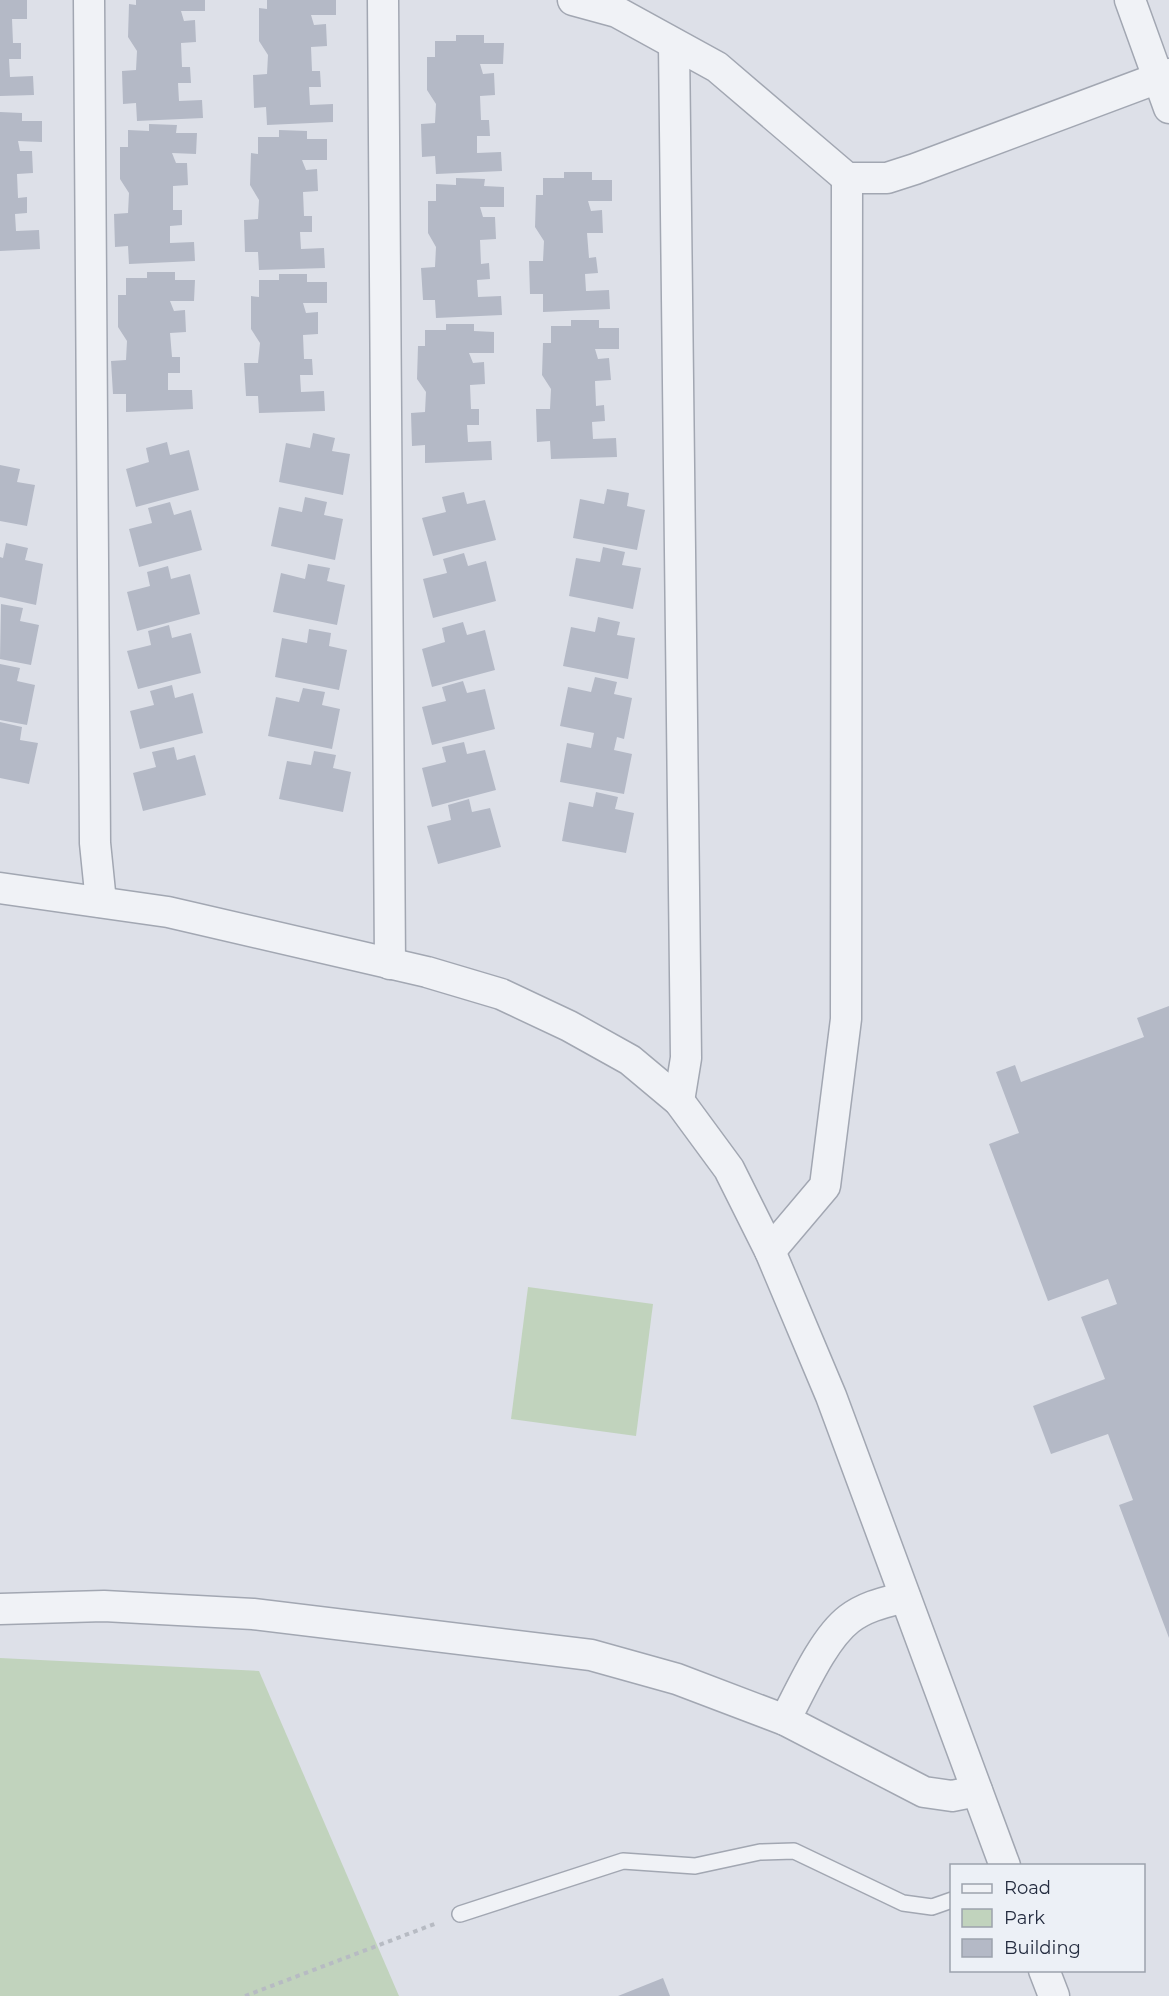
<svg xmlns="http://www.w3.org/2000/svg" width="1169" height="1996" font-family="Montserrat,sans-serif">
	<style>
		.green { fill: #c1d3bd }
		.building { fill: #b4b9c6 }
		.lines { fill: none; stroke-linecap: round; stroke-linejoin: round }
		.service-casing { stroke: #a2a7b2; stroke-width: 18 }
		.minor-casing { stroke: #a2a7b2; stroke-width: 33 }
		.path { stroke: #b7bbc3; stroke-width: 4; stroke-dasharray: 4.5 4.5; stroke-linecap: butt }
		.service { stroke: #f0f2f6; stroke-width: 15 }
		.minor { stroke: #f0f2f6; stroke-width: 30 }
	</style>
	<rect width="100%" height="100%" fill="#dde0e8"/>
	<g class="green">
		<path d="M528,1287L653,1304L636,1436L511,1419Z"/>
		<path d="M0,1658L259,1671L399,1996H0Z"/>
	</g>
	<g class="building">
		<path d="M0,0H27V19H12L13,43H21V59H9L10,77L33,76L34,95L0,96Z"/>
		<path d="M136,0H205V11H181L184,21L195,20L196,42L181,43L182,67H190L191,83H178L179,101L202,100L203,118L137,121L136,103L123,104L122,71L136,70L137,51L128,37L129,4L136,5Z"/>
		<path d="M267,0H336V15H311L314,25L326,24L327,46L311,47L312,71H320L321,87H309L310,105L333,104V122L267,125L266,107L254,108L253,75L267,74L268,55L259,41V8L267,9Z"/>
		<path d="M456,35H484V43H504L503,64H480L483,74L494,73L495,95L480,96L481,120H489L490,136H477V153L501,152L502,171L436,174L435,156L422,157L421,124L435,123L436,104L427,90V57H435V41H456Z"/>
		<path d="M0,112L22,113V121H42V142L18,141L20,151H32L33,173L17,174L18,198L27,197V213L15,214L16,231L39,230L40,249L0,251Z"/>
		<path d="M149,124L177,125L176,133H197L196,154L172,153L176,163H187L188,185L173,186V210H182V225L170,226V243L194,242L195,261L129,264L128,246L115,247L114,214L128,213L129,193L120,179V147H128V130L149,131Z"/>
		<path d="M279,130L307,131V139H327V160H302L306,170L317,169L318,191L303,192L304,216H312V232H300L301,249L324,248L325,268L259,270L258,252H245L244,220L258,219L259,200L250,185L251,153L258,154V137H279Z"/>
		<path d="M564,172H592V180H612V201H588L591,211L602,210L603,233H587L589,258L596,257L598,273L585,274L586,291L609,290L610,309L543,312V294H530L529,261H543L544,241L535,227L536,195H543V178H564Z"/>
		<path d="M456,178L485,179L484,186L504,187V207H480L483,217H495L496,239L480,240L481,264L489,263L490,279L477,280L478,297L501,296L502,315L436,318L435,300H423L421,268L435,267L436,247L428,233V201H436V184L456,185Z"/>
		<path d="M147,272H175V280H195L194,301H170L174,311L185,310L186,332L170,333L172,357H180V373H168V390H192L193,409L126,412V394H113L111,361L126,360L127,341L118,327V295H126V278H147Z"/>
		<path d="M279,274H307V282H327V303H303L306,313L318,312V334L303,335L304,359H312L313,375H300L301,392L324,391L325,411L259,413L258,396H246L244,363H258L260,343L251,329V296L259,297V280H279Z"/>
		<path d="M571,320H599V328H619V349H595L598,359L609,358L611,380L595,381L596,406L604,405L605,421L592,422L593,439L616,438L617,457L551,459L550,441L537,442L536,409H550L551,389L542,375L543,343H551V326H571Z"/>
		<path d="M446,324H474V331L494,332V353H469L473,363L484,362L485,384L470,385L471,409H479V425H467L468,442L491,441L492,460L425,463V445L412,446L411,413L425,412L426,392L417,379L418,346H425V330H446Z"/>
		<path d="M313,433L335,438L332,451L350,454L343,495L279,482L286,443L310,448Z"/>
		<path d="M167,442L170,455L189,450L199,490L136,507L126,469L149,462L146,448Z"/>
		<path d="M0,465L20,469L17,482L35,485L27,526L0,521Z"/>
		<path d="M607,489L629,493L627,506L645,510L637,550L573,538L580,499L604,504Z"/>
		<path d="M464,492L467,504L485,500L496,540L433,556L422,518L446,512L442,497Z"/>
		<path d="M305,497L327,502L324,515L343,519L335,560L271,546L279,507L302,512Z"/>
		<path d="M170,502L174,515L191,510L202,550L139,567L129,529L152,523L148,508Z"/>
		<path d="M6,543L28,548L25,560L43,564L36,605L0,597V557L3,558Z"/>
		<path d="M603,547L625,552L622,565L641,568L633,609L569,596L576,558L600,562Z"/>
		<path d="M464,553L468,566L486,561L496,601L433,618L423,579L447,573L443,559Z"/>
		<path d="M308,564L330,568L327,581L345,585L337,625L273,612L281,573L305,579Z"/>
		<path d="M168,566L171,579L190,574L200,614L137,631L127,592L150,586L147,572Z"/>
		<path d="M1,604L23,608L20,621L39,625L31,665L0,659Z"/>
		<path d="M598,617L620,622L617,635L635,638L628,679L563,666L571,627L595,632Z"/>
		<path d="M463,622L467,635L485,630L495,670L432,687L422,649L445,642L442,628Z"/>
		<path d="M169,625L172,638L191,633L201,673L138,689L127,651L151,645L148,631Z"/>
		<path d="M309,629L331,633L329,646L347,650L339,690L275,677L282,638L307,643Z"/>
		<path d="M0,664L20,668L17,681L35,685L27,725L0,720Z"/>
		<path d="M595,677L617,682L614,694L632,698L624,739L617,737L614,750L632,754L624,794L560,782L567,743L591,748L594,733L560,726L568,687L591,692Z"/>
		<path d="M463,681L467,693L485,689L495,729L432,745L422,707L446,701L442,687Z"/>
		<path d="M172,685L175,698L193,693L203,733L140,749L130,711L154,705L150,691Z"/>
		<path d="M303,688L325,692L322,705L340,709L332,749L268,736L276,697L299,702Z"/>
		<path d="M0,722L22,727L20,740L38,743L29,784L0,778Z"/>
		<path d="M464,742L467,754L485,750L496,790L432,807L422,768L446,762L442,747Z"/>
		<path d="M174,747L177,760L195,755L206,795L143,811L133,773L156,767L152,752Z"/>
		<path d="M314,751L336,755L333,768L351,772L343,812L279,799L287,761L311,765Z"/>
		<path d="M596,792L618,797L615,809L634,813L626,853L562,841L569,802L593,807Z"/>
		<path d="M469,799L472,812L490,808L501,847L438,864L427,826L451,820L448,805Z"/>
		<path d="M1169,1006V1638L1119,1505L1133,1500L1108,1434L1051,1454L1033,1406L1105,1379L1081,1317L1117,1304L1108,1279L1048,1301L989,1144L1019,1133L996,1072L1015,1065L1021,1082L1144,1037L1137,1018Z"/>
		<path d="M663,1978L670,1996H618Z"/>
	</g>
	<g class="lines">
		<defs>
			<path id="service" d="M460,1914L623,1861L695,1866L760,1852L794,1851L903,1903L932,1907L952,1900"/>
			<g id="minor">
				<path d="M89,0L95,843L101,902"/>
				<path d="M383,0L390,964"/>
				<path d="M573,0L617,12L717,67L847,178H887L915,169L1169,74"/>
				<path d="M1130,0L1169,108"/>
				<path d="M674,44L686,1058L679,1101"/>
				<path d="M0,888L168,912L427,972L501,994L569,1026L630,1060L679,1101L729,1169L770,1251L831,1396L1005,1866"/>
				<path d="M770,1251L825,1186L846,1019L847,178"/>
				<path d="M0,1609L104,1606L253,1614L591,1655L677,1679L785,1720L924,1792L952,1796L977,1791"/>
				<path d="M785,1720C801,1690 823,1639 849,1619C866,1606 886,1602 905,1597"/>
				<path d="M1044,1970L1054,1996"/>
			</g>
		</defs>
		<use href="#service" class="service-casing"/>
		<use href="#minor" class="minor-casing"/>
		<path class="path" d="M245,1996L437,1923"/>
		<use href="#service" class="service"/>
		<use href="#minor" class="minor"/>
	</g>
	<rect x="950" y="1864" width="195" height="108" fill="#ecf0f6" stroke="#9ca2ad" stroke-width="1.5"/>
	<rect x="962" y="1884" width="30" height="9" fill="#f0f2f6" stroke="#9ca2ad" stroke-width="1.5"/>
	<text x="1004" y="1894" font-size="18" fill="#252d40">Road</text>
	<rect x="962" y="1909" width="30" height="18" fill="#c1d3bd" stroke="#9ca2ad" stroke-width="1.5"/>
	<text x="1004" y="1924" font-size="18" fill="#252d40">Park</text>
	<rect x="962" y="1939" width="30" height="18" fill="#b4b9c6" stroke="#9ca2ad" stroke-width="1.5"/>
	<text x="1004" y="1954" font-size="18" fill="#252d40">Building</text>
</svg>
